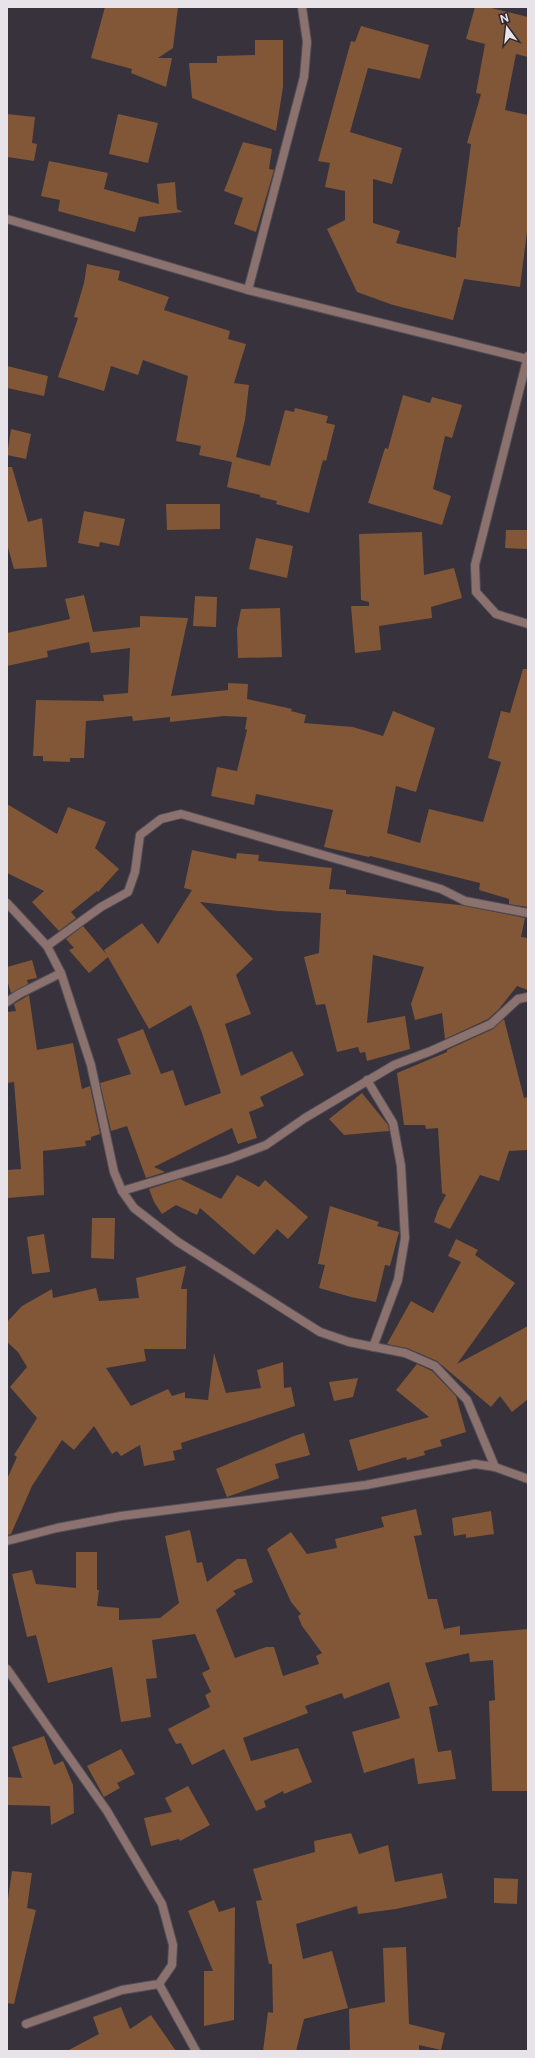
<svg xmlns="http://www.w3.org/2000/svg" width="535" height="2058" font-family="'Public Sans',sans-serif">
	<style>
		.building { fill: #815737 }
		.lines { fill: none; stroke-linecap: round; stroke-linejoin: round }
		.minor-casing { stroke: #534e57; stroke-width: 10 }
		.minor { stroke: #8c726f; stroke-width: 8 }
	</style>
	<rect width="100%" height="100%" fill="#37323b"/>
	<g class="building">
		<path d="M105,7H178L173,48L158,58H172L166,87L131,73L132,69L91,58Z"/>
		<path d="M475,7H487L528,17V57L516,54L505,110L528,115V224L520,287L464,279L453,320L393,305L357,292L327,229L345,220V191L325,187L330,163L318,161L351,41L355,42L361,26L429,45L420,79L368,68L350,132L402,148L392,184L373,179V223L400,231L396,243L456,258L458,227H460L471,144L467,143L481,94L476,93L485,44L466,39Z"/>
		<path d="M255,40H283V87L276,131L192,98L189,63H217V56L255,55Z"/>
		<path d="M7,114L35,117L32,143L37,144L34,161L7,157Z"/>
		<path d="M118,114L158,123L148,163L109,154Z"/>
		<path d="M243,142L272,149L269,169L274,170L256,232L234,224L243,198L224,191Z"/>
		<path d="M49,161L108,173L104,189L159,204L157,184L175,182L177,209L183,212L139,217L135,232L58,211L60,200L41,196Z"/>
		<path d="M87,264L120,271L118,280L169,297L164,310L230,331L228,339L246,344L234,383L249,385L245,420L236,457L270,466L285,410L294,412L295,408L328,416L326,423L335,425L326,461L323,460L309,513L276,504L277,501L260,497V495L227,487L232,462L199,455L201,446L176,441L188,376L143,360L138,375L111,366L104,391L58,377L78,318L74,317L84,283Z"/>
		<path d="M7,366L48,376L44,396L7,388Z"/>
		<path d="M403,395L430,403L432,397L462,405L452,438L445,436L433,489L451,496L442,525L368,503L385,448L388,449Z"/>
		<path d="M11,429L31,434L26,459L7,455Z"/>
		<path d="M7,467H12L28,522L42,518L47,567L14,569L7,544Z"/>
		<path d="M166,504H220V529L167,530Z"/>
		<path d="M84,511L125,519L119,546L100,542L99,547L78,543Z"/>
		<path d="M506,530H528V549L505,548Z"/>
		<path d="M422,532L424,575L454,568L462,598L431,607L432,618L379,626L381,650L355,653L351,606H369V602L361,600L359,534Z"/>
		<path d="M256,538L293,546L287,578L249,569Z"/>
		<path d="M84,595L93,632L140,627V616L188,618L171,696L228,690V683L248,684L247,699L292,709L291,711L306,715L304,723L353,727L383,736L393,711L435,728L416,792L396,786L387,833L420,843L429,809L483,822L501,762L488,758L501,711L510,713L523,669H528V907L509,904V899L479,890L480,883L370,856L369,857L324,847L333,810L256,794L254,805L211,796L217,767L237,771L247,730L245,729L247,717L224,716L170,722V717L133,721L132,716L86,721L84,758H70V762L43,761V756H33L36,700L104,701L103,695L128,693L130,648L91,653L89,642L47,651L48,657L7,666V633L70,619L65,599Z"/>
		<path d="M195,596L217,597L216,627L193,626Z"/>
		<path d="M280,608L282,657L238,658L237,629L241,609Z"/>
		<path d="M7,804L57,834L68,807L106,822L95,848L119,869L98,892L97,891L71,912L76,918L59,931L32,902L44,891L7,873Z"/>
		<path d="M192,850L236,859L237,853L259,855L258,861L332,868L329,889L346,890V894L460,905L525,918L521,937L528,938V990L517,986L499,1009L488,1019L445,1039L442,1013L415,1020L411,1004L424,967L373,955L367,1023L405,1016L410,1049L367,1061L365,1052L360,1053L358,1047L337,1052L325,1004L316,1005L304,957L319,953L321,913L278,911L200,902L253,959L236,975L251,1014L225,1024L241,1076L292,1051L304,1075L260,1097L264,1106L249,1112L257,1138L238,1144L232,1128L154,1167L165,1172L146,1178L127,1126L111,1131L100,1083L131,1074L117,1039L143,1029L161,1074L173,1070L185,1106L221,1093L202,1033L191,1005L149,1029L108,957L89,973L69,950L74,948L66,939L83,926L107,955L104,950L142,923L158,944L192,890L184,888Z"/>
		<path d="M32,960L37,978L27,980L28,984L11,993L7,980V967Z"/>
		<path d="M29,995L37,1050L73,1043L82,1089L90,1086L100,1134L91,1137V1140L85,1141L86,1146L43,1151L44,1195L7,1198V1170L21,1169L14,1082L7,1083V1012L16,1011L14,1004Z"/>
		<path d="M504,1019L524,1098L528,1097V1150L509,1151L499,1181L480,1175L450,1229L434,1222L438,1210L446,1195L442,1193L438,1128L426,1129L425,1125H404L397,1073L447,1052V1050L493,1029Z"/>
		<path d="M362,1093L388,1125L389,1131L344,1135L329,1119Z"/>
		<path d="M237,1175L259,1187L265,1180L308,1217L288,1239L277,1229L254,1255L200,1208L197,1215L176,1205L162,1214L154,1202L149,1189L180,1179L221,1199Z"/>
		<path d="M330,1206L379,1222L377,1226L399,1232L390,1266L385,1265L376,1302L351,1297L319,1288L325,1265L318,1264Z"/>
		<path d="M92,1218H115L114,1259L91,1258Z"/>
		<path d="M44,1234L50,1272L32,1274L27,1237Z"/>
		<path d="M456,1239L478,1250L475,1255L515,1283L457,1364L528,1326V1399L512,1412L500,1396L491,1407L437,1361L407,1348L387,1344L411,1301L433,1313L461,1262L448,1256Z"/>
		<path d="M186,1266L181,1289H187L186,1349H144L146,1361L106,1368L131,1406L168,1389L172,1396L185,1392V1398L208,1400L214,1353L226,1393L261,1388L257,1370L283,1362L284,1388L291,1387L295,1406L181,1443L182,1449L173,1451L175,1460L144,1466L140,1445L121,1456L117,1451L112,1454L94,1426L74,1450L62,1440L32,1486L11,1534L7,1535V1479L17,1457L14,1455L37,1418L10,1387L27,1367L18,1352L7,1342V1322L22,1306L52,1289L53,1298L96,1288L99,1301L139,1298L136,1278Z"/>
		<path d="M417,1364L432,1371L456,1396L466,1432L440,1440L442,1446L424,1451L425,1455L407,1460L406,1457L358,1471L349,1440L429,1417L396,1390Z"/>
		<path d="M358,1378L353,1397L334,1401L329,1382Z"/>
		<path d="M304,1433L310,1455L275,1464L279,1478L227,1497L216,1469L294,1436Z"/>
		<path d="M416,1509L422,1535L414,1536L428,1599H437L444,1629L460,1626V1635L528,1629V1791H492L489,1701L495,1700L493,1660L470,1662L469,1653L425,1663L438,1705L429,1707L438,1752L451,1750L456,1779L418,1784L414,1758L364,1773L352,1732L400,1718L389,1682L344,1699L342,1693L305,1706L308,1713L243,1738L251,1761L298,1748L312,1782L284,1794L283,1791L264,1801L266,1807L256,1811L224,1749L192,1765L181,1743L176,1744L168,1729L210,1707L205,1695L211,1692L202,1673L210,1669L195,1634L152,1640L157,1678L146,1679L151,1717L121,1722L112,1667L48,1683L36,1635L27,1637L12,1574L32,1570L36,1584L76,1588V1552H97V1590H99L97,1606L119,1608V1620L160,1618L179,1603L165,1536L190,1530L197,1563L202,1562L207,1582L237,1559H246L253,1582L233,1591L236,1594L216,1610L235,1658L266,1647H274L283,1676L319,1664L316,1656L322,1653L302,1626L298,1616L301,1614L291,1602L267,1549L291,1532L307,1554L337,1548L335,1539L384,1527L381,1517Z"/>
		<path d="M491,1511L494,1534L466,1538V1534L454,1536L452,1518Z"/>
		<path d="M44,1736L54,1765L63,1761L73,1785L74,1813L51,1825L50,1806L7,1805V1777L22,1778L12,1747Z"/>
		<path d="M121,1749L135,1774L117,1783L120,1788L104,1797L87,1766Z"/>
		<path d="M188,1786L210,1825L180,1841L179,1839L151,1846L144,1818L172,1812L165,1798Z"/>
		<path d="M351,1833L359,1854L388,1845L395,1882L442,1873L447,1898L396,1909L358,1914L357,1906L296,1924L303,1959L332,1951L348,2008L304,2019L296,2051H263L268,2012L273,2013L272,1964H269L256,1901L262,1900L253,1869L315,1852L314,1841Z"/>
		<path d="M12,1871L32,1873L27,1908L36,1910L14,2004L7,2003V1906Z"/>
		<path d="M494,1878L518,1879L517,1904L494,1903Z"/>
		<path d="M214,1900L219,1912L235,1907L234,2020L204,2026V1971H213L188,1911Z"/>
		<path d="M406,1947L409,2024L445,2033L441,2050L419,2045V2051H350L349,2009L385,2002L383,1948Z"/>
		<path d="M121,2007L130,2029L151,2015L176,2051H67L99,2034L93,2017Z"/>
	</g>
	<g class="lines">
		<defs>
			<g id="minor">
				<path d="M7,219L248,290L527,359"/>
				<path d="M248,290L304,77L307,42L302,7"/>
				<path d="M528,356L475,565L476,592L496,614L528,624"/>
				<path d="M7,903L47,946L61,973L91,1065L114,1172L122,1191L134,1208L178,1242L320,1332L349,1342L405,1353L435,1366L467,1400L495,1467"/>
				<path d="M47,946L101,907L128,892L135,872L140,835L161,819L181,814L441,889L465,901L528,913"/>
				<path d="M7,1002L19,994L61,973"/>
				<path d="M367,1080L393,1123L401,1166L405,1238L398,1280L373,1347"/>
				<path d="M122,1191L229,1159L266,1145L305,1118L394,1065L431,1051L491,1024L518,999L528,997"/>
				<path d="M7,1541L57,1528L121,1516L366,1485L475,1464L495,1467L528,1479"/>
				<path d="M7,1669L107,1811L162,1904L173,1945L172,1965L159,1984L122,1990L26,2024"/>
				<path d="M159,1984L196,2051"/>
			</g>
		</defs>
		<use href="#minor" class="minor-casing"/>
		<use href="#minor" class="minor"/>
	</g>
	<rect width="535" height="2058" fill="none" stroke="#e7e3e9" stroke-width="16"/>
	<g transform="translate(507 28) rotate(345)" stroke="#2d2831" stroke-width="3" paint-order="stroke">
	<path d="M0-3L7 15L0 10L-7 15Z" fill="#e7e3e9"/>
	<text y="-6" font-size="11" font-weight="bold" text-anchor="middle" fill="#e7e3e9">N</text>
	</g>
</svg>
